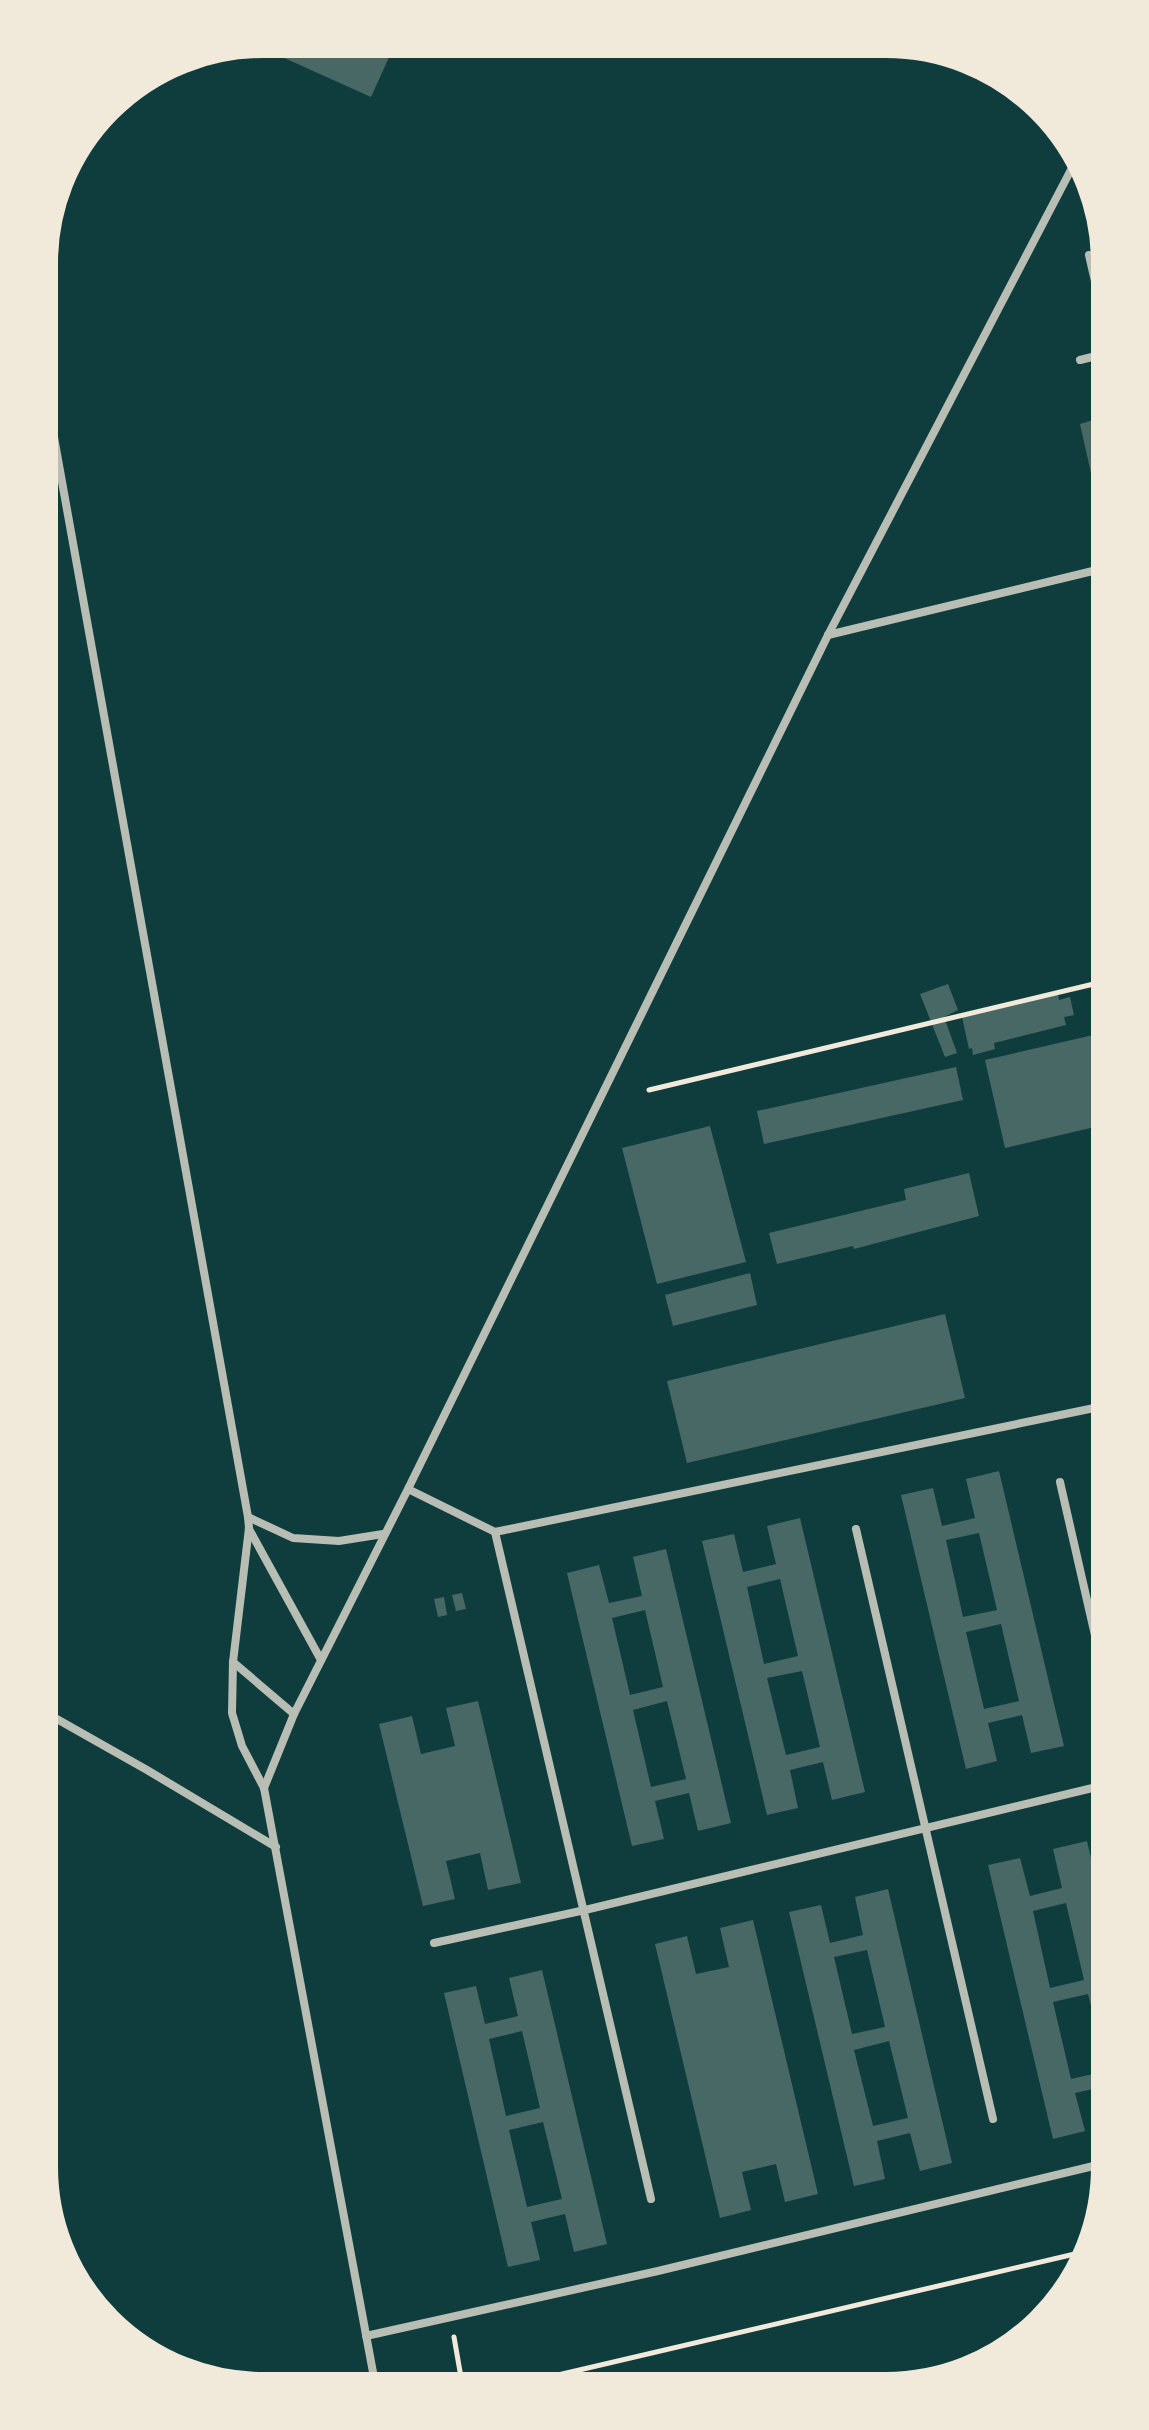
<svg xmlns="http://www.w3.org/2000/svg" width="1149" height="2430" font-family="Literata,serif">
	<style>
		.building { fill: #486865; fill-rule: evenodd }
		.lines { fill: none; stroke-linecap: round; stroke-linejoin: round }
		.path { stroke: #f1e9da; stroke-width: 5 }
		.minor { stroke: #b8beb3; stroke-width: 8 }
		.rim { fill: none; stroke: #f1e9da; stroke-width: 4 }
	</style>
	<rect width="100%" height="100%" fill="#0f3d3e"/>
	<g class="building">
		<path d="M289,42L363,43L390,55L371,97L282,57Z"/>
		<path d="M1100,418V508L1099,509L1080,424Z"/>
		<path d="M948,984L958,1010L944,1017L957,1053L945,1057L920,994Z"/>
		<path d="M1058,993L1059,1000L1070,997L1074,1015L1064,1017L1066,1025L994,1043L995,1049L973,1055L972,1048L969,1049L962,1017Z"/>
		<path d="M1102,1033L1103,1125L1005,1148L985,1060Z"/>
		<path d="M956,1067L963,1100L764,1144L757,1111Z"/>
		<path d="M710,1126L746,1262L657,1284L622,1148Z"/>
		<path d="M969,1173L979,1216L854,1249L853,1246L777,1264L769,1233L906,1200L904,1189Z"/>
		<path d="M750,1273L757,1305L673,1326L665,1295Z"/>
		<path d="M945,1314L965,1398L687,1463L667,1381Z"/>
		<path d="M999,1471L1064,1746L1031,1753L1022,1715L988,1723L997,1761L966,1769L901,1495L933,1488L942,1526L975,1518L966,1479ZM979,1533L997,1610L963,1617L946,1540ZM1001,1624L1019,1701L984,1709L966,1632Z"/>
		<path d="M800,1518L865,1792L832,1800L823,1762L790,1770L798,1808L767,1815L702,1541L734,1534L743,1572L776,1564L767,1526ZM780,1579L798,1656L764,1664L747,1587ZM802,1671L820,1747L786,1755L767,1678Z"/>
		<path d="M666,1549L731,1823L698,1831L689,1793L655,1801L664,1839L632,1846L567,1573L599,1565L609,1603L642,1596L633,1557ZM645,1610L663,1687L630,1695L612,1618ZM667,1701L686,1779L651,1787L633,1710Z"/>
		<path d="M462,1593L466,1609L456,1611L452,1595Z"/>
		<path d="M444,1597L447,1615L438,1617L434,1599Z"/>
		<path d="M478,1701L521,1883L488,1890L480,1853L446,1861L455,1899L423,1906L379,1724L412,1716L421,1754L455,1746L446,1708Z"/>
		<path d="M1087,1841L1106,1921V2065L1088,1994L1053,2002L1071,2079L1106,2071V2086L1075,2093L1085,2131L1053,2139L988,1865L1020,1858L1030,1896L1062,1888L1053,1849ZM1066,1903L1084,1980L1050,1988L1033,1911Z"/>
		<path d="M888,1889L952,2163L920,2171L910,2133L877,2141L885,2179L854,2186L789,1912L821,1905L830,1943L863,1935L855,1897ZM867,1950L885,2027L852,2034L834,1957ZM889,2041L908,2118L873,2126L854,2050Z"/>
		<path d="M753,1920L818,2194L785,2202L776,2164L742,2172L751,2210L720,2218L655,1944L687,1936L696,1974L729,1967L720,1928Z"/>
		<path d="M542,1970L607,2244L574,2252L565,2214L531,2222L540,2260L508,2267L444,1993L476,1986L485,2024L518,2016L509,1978ZM522,2031L540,2108L506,2116L489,2039ZM543,2122L562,2199L527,2207L509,2130Z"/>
	</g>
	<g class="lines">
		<g class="path">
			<path d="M649,1090L1102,982"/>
			<path d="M454,2337L462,2383"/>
			<path d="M528,2382L1079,2253"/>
		</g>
		<g class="minor">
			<path d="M1089,255L1100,303"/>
			<path d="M1080,360L1100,355"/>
			<path d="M43,376L248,1517L249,1528L233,1662L232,1713L242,1746L264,1788L375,2383"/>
			<path d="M828,635L1101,569"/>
			<path d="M1060,1482L1105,1679"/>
			<path d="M408,1489L495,1532L1104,1406"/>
			<path d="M248,1517L293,1538L339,1541L383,1534"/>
			<path d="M249,1529L321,1660"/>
			<path d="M856,1529L993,2119"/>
			<path d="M495,1532L651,2199"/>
			<path d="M233,1662L294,1714"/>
			<path d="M48,1714L147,1770L276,1847"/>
			<path d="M264,1788L294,1714L408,1489L828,635L1074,164"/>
			<path d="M434,1943L585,1910L1105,1785"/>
			<path d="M366,2336L658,2271L1106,2163"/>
		</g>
	</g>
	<path d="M0 0H1149V2430H0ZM263 56H886A207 207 0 0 1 1093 263V2167A207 207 0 0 1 886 2374H263A207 207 0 0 1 56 2167V263A207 207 0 0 1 263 56Z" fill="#f1e9da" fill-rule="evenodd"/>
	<path class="rim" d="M263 56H886A207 207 0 0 1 1093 263V2167A207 207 0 0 1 886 2374H263A207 207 0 0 1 56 2167V263A207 207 0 0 1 263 56Z"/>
</svg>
